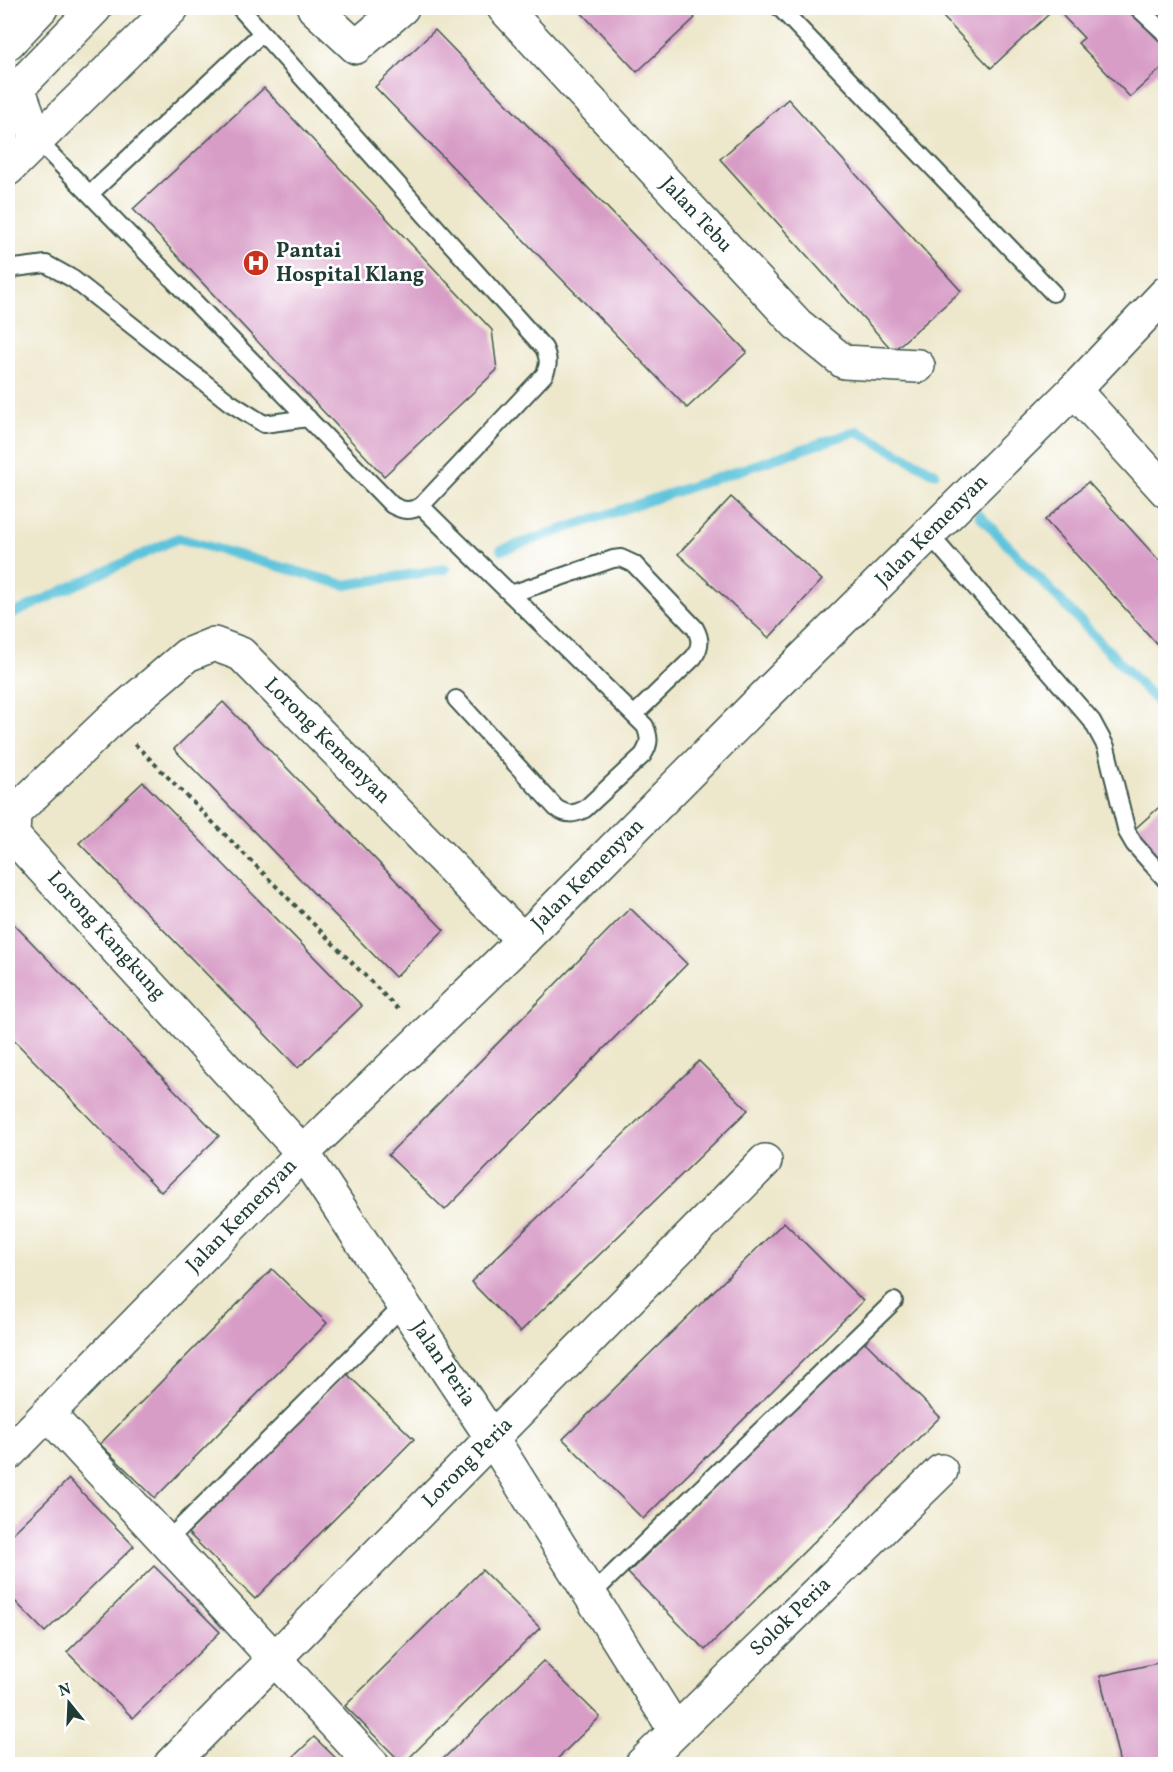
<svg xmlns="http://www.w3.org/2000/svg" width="1173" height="1772" font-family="Vollkorn,serif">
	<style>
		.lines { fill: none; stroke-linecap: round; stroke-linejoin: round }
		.stream { stroke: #5ec4db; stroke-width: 10 }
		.building { fill: #d89dc7 }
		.service-casing { stroke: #3e564b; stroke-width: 20 }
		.minor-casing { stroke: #3e564b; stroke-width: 36 }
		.tertiary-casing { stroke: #3e564b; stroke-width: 36 }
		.secondary-casing { stroke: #3e564b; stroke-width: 36 }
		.trunk-casing { stroke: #3e564b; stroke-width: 36 }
		.path { stroke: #3e564b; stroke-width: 4; stroke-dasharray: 4.5 4.5; stroke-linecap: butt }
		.service { stroke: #fff; stroke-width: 16 }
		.minor { stroke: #fff; stroke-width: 33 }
		.tertiary { stroke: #fff; stroke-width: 33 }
		.secondary { stroke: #fff; stroke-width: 33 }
		.trunk { stroke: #fff; stroke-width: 33 }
		.labels { text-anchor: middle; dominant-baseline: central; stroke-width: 5; stroke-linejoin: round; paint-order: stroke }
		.street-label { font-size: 21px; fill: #1f3d34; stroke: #fff }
		.poi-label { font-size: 21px; font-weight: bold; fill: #1f3d34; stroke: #fff; text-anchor: start }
	</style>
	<rect width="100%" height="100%" fill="#fff"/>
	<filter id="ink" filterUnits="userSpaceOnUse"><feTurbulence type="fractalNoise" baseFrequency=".0167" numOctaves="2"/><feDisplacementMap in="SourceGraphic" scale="12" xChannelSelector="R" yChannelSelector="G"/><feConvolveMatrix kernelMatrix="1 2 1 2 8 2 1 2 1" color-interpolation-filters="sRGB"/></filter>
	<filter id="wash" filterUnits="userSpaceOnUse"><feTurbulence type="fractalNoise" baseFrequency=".008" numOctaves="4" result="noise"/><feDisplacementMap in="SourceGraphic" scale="24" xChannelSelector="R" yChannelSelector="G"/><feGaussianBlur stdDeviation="1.35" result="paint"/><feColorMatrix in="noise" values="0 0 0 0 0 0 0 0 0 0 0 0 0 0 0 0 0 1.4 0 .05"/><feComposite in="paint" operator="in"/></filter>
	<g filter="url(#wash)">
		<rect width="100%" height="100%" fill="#ede7cb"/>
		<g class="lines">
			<g class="stream">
				<path d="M979,515L1166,711"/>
				<path d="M501,550L857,431L935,473"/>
				<path d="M8,616L178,538L345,585L445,569"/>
			</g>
		</g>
		<g id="blocks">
			<g class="building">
				<path d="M577,8H686L695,18L637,72Z"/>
				<path d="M953,8H1043L1049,14L991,68L943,17Z"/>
				<path d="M1072,8H1127L1166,48V64L1130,97L1078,43L1084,38L1063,16Z"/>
				<path d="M435,30L747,352L687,408L375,87Z"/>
				<path d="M264,88L492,330L497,370L384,476L133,209Z"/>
				<path d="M788,99L961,291L893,351L720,159Z"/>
				<path d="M1088,482L1166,568V654L1045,520Z"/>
				<path d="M731,497L822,580L769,638L678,554Z"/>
				<path d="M223,702L444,930L395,977L174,749Z"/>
				<path d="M143,782L362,1006L298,1068L79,843Z"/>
				<path d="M1166,801V875L1128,835Z"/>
				<path d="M630,908L687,964L445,1210L388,1155Z"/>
				<path d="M8,918L219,1136L161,1192L8,1034Z"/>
				<path d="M699,1061L748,1110L520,1332L471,1282Z"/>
				<path d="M784,1222L863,1301L643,1519L563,1439Z"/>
				<path d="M272,1269L327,1323L155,1498L100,1444Z"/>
				<path d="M863,1340L940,1417L705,1650L628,1573Z"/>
				<path d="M346,1373L414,1439L255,1599L188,1533Z"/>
				<path d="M69,1479L134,1546L45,1632L8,1594V1538Z"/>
				<path d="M154,1566L220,1632L133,1718L67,1652Z"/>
				<path d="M482,1570L540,1628L403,1764L345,1706Z"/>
				<path d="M543,1661L600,1717L552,1764H438Z"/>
				<path d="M1162,1662L1166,1678V1764H1120L1100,1676Z"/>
				<path d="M314,1737L342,1764H286Z"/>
			</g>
		</g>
	</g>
	<g filter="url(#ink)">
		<use href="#blocks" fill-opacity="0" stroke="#3e564b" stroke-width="1.5"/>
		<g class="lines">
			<defs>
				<g id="service">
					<path d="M780,8L1053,293"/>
					<path d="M1138,8L1166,34"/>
					<path d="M37,140L392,505C403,511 410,512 421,506L544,375C549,365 549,359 544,348L240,8"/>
					<path d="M90,194L262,33"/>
					<path d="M8,272L15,268L46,264L73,279L229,402L264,424L308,418"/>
					<path d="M421,506L645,726C650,738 650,744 643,755L585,809C573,815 567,815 556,808L456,699"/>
					<path d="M929,534L1092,721L1106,747L1127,832L1134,844L1166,880"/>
					<path d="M511,594L613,559L621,558L634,564L695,628C701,639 701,646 694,657L634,715"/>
					<path d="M166,1542L404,1305"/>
					<path d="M591,1595L894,1301"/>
				</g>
				<g id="minor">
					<path d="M314,8L356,47L402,8"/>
					<path d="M504,8L797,324L844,362L918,366"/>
					<path d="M1074,390L1166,491"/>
					<path d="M523,940L241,654L214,644L187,655L111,720L14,813L13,836L303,1153L492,1438L675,1730"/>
					<path d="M48,1414L372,1764"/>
					<path d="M8,1454L303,1153L523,940L767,694L1074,390L1166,293"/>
					<path d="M171,1764L765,1161"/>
					<path d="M642,1764L941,1471"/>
				</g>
				<g id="tertiary">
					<path d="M18,87L37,140"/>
					<path d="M8,169L172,8"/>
				</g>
				<path id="secondary" d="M8,98L95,8"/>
				<path id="trunk" d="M8,43L41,8"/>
			</defs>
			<use href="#service" class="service-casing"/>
			<use href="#minor" class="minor-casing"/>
			<use href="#tertiary" class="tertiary-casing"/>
			<use href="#secondary" class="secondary-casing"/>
			<use href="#trunk" class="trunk-casing"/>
			<path class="path" d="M135,744L400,1011"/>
			<use href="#service" class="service"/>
			<use href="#minor" class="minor"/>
			<use href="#tertiary" class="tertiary"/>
			<use href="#secondary" class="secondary"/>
			<use href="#trunk" class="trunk"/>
		</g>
	</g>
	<defs>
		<symbol id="hospital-disc" viewBox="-11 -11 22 22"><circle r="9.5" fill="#c8321e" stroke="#fff"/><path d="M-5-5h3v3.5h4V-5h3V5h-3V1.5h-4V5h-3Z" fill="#fff"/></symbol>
	</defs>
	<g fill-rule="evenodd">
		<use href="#hospital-disc" x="241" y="248" width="30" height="30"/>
	</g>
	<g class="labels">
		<g class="street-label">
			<text transform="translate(696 215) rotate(47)">Jalan Tebu</text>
			<text transform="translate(932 531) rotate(-45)">Jalan Kemenyan</text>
			<text transform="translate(327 741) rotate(45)">Lorong Kemenyan</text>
			<text transform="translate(588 875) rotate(-45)">Jalan Kemenyan</text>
			<text transform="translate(106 936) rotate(48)">Lorong Kangkung</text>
			<text transform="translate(242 1216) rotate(-46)">Jalan Kemenyan</text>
			<text transform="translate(443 1364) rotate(56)">Jalan Peria</text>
			<text transform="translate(468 1463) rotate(-45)">Lorong Peria</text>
			<text transform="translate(791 1617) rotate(-44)">Solok Peria</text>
		</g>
		<g class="poi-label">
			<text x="276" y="251">Pantai<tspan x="276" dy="24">Hospital Klang</tspan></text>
		</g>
	</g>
	<rect width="1173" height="1772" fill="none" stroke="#fff" stroke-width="30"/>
	<g transform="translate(69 1703) rotate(342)" stroke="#ffffff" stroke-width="4.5" paint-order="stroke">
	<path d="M0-4.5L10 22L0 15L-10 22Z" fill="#1f3d34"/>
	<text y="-9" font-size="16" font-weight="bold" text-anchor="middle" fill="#1f3d34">N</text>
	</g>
</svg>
